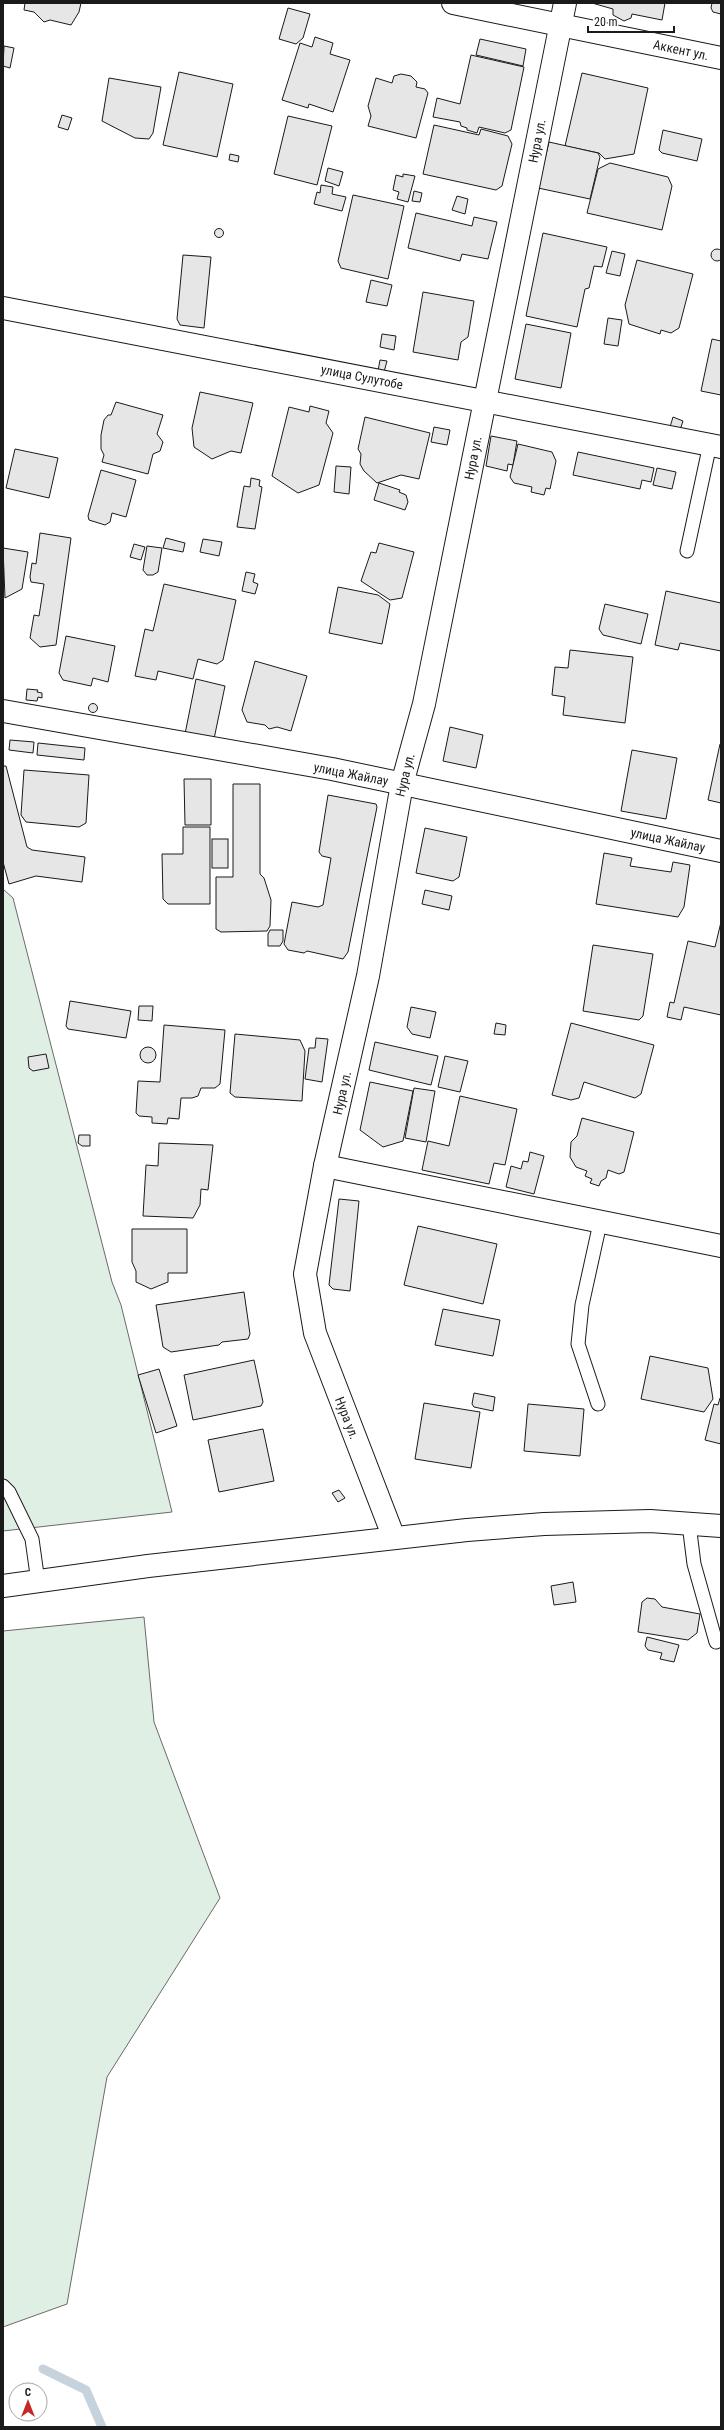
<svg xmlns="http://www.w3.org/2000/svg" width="724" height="2430" font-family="'Roboto Condensed',sans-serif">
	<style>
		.green { fill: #e0efe3; stroke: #6a6a6a }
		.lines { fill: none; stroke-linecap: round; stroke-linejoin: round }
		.stream { stroke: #c6d2dc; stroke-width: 9 }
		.building { fill: #e6e6e6; stroke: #1a1a1a }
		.service-casing { stroke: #1a1a1a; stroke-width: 15 }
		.minor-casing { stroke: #1a1a1a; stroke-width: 24 }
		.tertiary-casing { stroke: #1a1a1a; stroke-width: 24 }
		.service { stroke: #fff; stroke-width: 13 }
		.minor { stroke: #fff; stroke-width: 22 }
		.tertiary { stroke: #fff; stroke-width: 22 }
		.labels { text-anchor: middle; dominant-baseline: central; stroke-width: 3; stroke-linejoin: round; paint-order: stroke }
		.street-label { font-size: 13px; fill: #1a1a1a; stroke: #fff }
	</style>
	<rect width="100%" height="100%" fill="#fff"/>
	<g class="green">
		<path d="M3,889L13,898L112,1282L121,1305L172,1512L3,1531Z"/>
		<path d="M144,1617L154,1722L220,1898L107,2077L67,2304L3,2327V1631Z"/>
	</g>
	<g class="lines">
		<path class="stream" d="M43,2369L86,2390L102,2427"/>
	</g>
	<g class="building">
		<path d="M25,3H81L79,12L71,25L50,20L44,22L34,12L24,10Z"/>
		<path d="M592,3H665L662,20L632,14L631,18L624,21L613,15V9Z"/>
		<path d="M712,3H721V14L713,12L711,8Z"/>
		<path d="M288,8L310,14L303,38L296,44L279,39Z"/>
		<path d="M315,37L333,43L330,54L350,60L333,112L309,104L308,108L282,100L300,43L312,47Z"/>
		<path d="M480,39L526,49L523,66L476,55Z"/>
		<path d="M4,46L14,48L10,68L3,66Z"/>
		<path d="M471,55L524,67L511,130L505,133L479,127L477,133L467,130V128L461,126L460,122L433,117L437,98L460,104Z"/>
		<path d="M179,72L233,84L217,157L163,145Z"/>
		<path d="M582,73L648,88L634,154L605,159L599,153L565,146Z"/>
		<path d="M401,74L411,76L417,82L416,87L425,89L428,93L416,138L368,126L371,116L368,106L376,78L392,83L394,76Z"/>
		<path d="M109,78L161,87L153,133L149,139L135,138L102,121Z"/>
		<path d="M62,115L72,118L68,130L58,127Z"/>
		<path d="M288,116L332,126L317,185L274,174Z"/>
		<path d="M434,125L479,135L481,129L508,136L512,144L502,186L496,190L423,174Z"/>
		<path d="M663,130L702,139L697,161L662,153L659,150Z"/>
		<path d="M549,142L598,153L600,157L590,199L538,188Z"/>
		<path d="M230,154L239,156L238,162L229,160Z"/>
		<path d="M610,163L668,177L672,186L662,230L587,213L598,169Z"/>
		<path d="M328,168L343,172L339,186L325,181Z"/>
		<path d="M403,174L415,176L408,202L397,199L399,192L393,190L396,175L403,177Z"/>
		<path d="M321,185L333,187L332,194L346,197L342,211L314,204L317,192L320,193Z"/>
		<path d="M414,191L422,193L420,202L412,201Z"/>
		<path d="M353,195L404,206L388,279L341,268L338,261Z"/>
		<path d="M457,196L468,199L465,214L452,210Z"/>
		<path d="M416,213L472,226L474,217L497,222L488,259L462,254L460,261L408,248Z"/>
		<circle cx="219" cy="233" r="4.5"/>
		<path d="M543,233L607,247L602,267L594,266L589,288L585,289L577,327L526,316Z"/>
		<circle cx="717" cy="255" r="6"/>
		<path d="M612,251L625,254L620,276L606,273Z"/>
		<path d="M183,255L211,257L204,328L180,325L177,319Z"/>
		<path d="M637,260L693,274L679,328L671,333L661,330L660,334L629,324L625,305Z"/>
		<path d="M371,280L392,285L387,306L366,302Z"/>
		<path d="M423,292L474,301L468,337L461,342L458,360L413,352Z"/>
		<path d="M608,318L622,320L618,346L604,344Z"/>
		<path d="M526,324L571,333L561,388L515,379Z"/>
		<path d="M382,334L396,336L394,350L380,347Z"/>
		<path d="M712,339L721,341V395L701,391Z"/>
		<path d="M380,360L387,361L384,372L378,371Z"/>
		<path d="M200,392L253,403L241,453L231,451L212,459L194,447L192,428Z"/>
		<path d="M116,402L163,415L157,434L163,442L160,451L153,454L148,474L102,462L104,455L101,449V435L104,420L108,415H111Z"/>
		<path d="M310,406L329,411L326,423L333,433L319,485L298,493L272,476L289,407L309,412Z"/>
		<path d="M365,417L430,433L419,479L401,475L377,483L364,471L360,464L361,454L358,449Z"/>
		<path d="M673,417L683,421L680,430L670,427Z"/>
		<path d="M434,427L450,430L447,445L431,442Z"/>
		<path d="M491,436L517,441L513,465L508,464L507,471L486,466Z"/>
		<path d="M518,444L552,452L556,461L550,489L546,488L544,495L531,492L532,487L514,483L510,477Z"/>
		<path d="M15,449L58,458L49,498L6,488Z"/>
		<path d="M578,452L654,468L651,482L642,480L640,489L573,475Z"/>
		<path d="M336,466L351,467L349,494L334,492Z"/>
		<path d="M657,468L676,472L672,489L653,485Z"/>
		<path d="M101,470L136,480L126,517L112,513L110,522L105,525L89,520L88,516Z"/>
		<path d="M251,478L260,480L259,486L262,487L255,529L237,527L244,486L250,487Z"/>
		<path d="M379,483L400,490L399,492L406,495L408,502L405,510L374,500Z"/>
		<path d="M40,533L71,538L56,645L40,647L30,638L34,615L39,616L44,584L31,582L30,577L32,563L36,564Z"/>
		<path d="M166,538L185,543L183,552L163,548Z"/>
		<path d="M203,539L222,542L219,556L200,552Z"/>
		<path d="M379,543L414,552L402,598L390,600L361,581L371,552L376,553Z"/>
		<path d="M134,544L145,547L141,560L130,557Z"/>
		<path d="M147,546L162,548L158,572L153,575H147L143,570Z"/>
		<path d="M3,548L28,552L22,589L5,598Z"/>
		<path d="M246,572L255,574L253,582L258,584L255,594L242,591Z"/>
		<path d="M164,584L236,600L223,660L217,664L198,659L193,679L158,671L156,680L135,676L145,629L153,631Z"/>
		<path d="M338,587L378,595L390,604L382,644L329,633Z"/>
		<path d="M666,591L721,603V651L680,643L678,650L655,645Z"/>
		<path d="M605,604L648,614L641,644L603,635L599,629Z"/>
		<path d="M66,636L115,646L108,682L93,678L91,686L63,680L59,673Z"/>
		<path d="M570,650L633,657L625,723L563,715L565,697L552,695L555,667L568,668Z"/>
		<path d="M255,661L307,676L291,731L277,727L269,729L265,725L247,722L242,710Z"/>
		<path d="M196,679L225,686L214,739L185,734Z"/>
		<path d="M27,689L38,690L37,692L42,693V698L38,697L37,701L26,700Z"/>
		<circle cx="93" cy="708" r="4.5"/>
		<path d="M450,727L483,735L476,768L443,761Z"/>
		<path d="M10,740L34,742L33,753L9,750Z"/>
		<path d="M38,743L85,748L84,760L37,755Z"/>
		<path d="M720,744H721V803L708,800Z"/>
		<path d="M632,750L677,758L666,819L621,811Z"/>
		<path d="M3,766H6L27,847L32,850L85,857L82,882L36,876L9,884L3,862Z"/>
		<path d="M24,770L89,775L86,823L79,827L26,822L21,815Z"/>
		<path d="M184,779H211V825H185Z"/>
		<path d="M233,784H260V874L264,878L271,900L270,926L267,931L221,932L216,929V877H233Z"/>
		<path d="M328,795L376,804L377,807L348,952L343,959L307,951L304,953L288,950L284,944L292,902L318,907L323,905L331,858L322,856L319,852Z"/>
		<path d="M183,827H210V904H168L163,899L162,854H183Z"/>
		<path d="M425,828L467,837L459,877L453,881L416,873Z"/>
		<rect x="212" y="839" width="16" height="29"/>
		<path d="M604,853L632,858L630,866L671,872L673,862L690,865L684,907L678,917L596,904Z"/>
		<path d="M425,890L452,896L449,910L422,904Z"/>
		<path d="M721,922V1015L684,1007L681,1020L667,1017L670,1002L674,1003L688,941L715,947Z"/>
		<path d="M270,930H283V941L280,946H268V934Z"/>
		<path d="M593,945L653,954L643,1016L639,1020L583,1011Z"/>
		<path d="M70,1001L131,1011L126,1038L68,1029L66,1026Z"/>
		<path d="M139,1006H153L152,1021L138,1020Z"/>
		<path d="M411,1007L436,1012L430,1038L412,1034L407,1027Z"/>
		<path d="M496,1023L506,1025L505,1035L494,1034Z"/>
		<path d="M571,1023L654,1045L641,1094L635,1098L584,1082L579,1098L571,1100L552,1095Z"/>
		<path d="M164,1025L225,1030L220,1084L215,1088H201L198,1096L192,1098H181L179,1119L168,1118L167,1124L152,1123V1117L139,1116L136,1113L138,1081L160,1082Z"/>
		<path d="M235,1034L300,1040L305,1051L302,1101L235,1097L230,1093Z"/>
		<path d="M316,1038L328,1039L322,1082L305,1079L309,1048H315Z"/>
		<path d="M375,1042L438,1056L431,1085L369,1070Z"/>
		<circle cx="148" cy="1055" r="8"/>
		<path d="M46,1054L49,1068L33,1071L29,1068L28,1057Z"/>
		<path d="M445,1056L468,1061L460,1092L438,1087Z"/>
		<path d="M370,1082L413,1091L403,1141L383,1147L360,1130Z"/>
		<path d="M414,1088L435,1091L426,1142L405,1138Z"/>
		<path d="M460,1096L517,1109L505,1165L494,1163L489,1184L422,1170L428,1141L449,1146Z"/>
		<path d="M582,1118L634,1132L624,1172L619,1174L608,1170L606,1178L601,1181L599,1186L590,1183L592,1179L585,1176L587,1171L576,1167L570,1157L571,1142L577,1136Z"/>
		<path d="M79,1135H90V1146H82L78,1143Z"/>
		<path d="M159,1143L213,1145L208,1190L201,1189L200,1205L193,1218L143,1216L146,1165L158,1166Z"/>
		<path d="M530,1152L544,1156L534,1194L506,1187L511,1166L521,1169L523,1161L528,1162Z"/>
		<path d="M339,1199L359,1201L350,1291L333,1289L329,1285Z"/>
		<path d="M418,1226L497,1244L483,1304L404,1285Z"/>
		<path d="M132,1229H187V1273H168V1282L151,1289L136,1282V1271L132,1262Z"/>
		<path d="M244,1292L250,1334L248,1339L222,1342L219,1345L171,1352L163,1347L156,1305Z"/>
		<path d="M443,1309L500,1320L493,1356L435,1345Z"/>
		<path d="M650,1356L708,1368L713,1399L704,1412L641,1399Z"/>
		<path d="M254,1360L263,1402L261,1406L193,1420L184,1375Z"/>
		<path d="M159,1369L177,1426L156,1433L138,1375Z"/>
		<path d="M474,1393L495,1397L493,1411L474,1407L472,1404Z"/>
		<path d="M720,1398H721V1444L705,1440L714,1404L718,1405Z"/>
		<path d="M424,1403L480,1412L471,1468L415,1459Z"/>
		<path d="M528,1404L584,1409L580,1456L524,1451Z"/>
		<path d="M263,1429L274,1481L219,1492L208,1440Z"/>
		<path d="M339,1490L345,1498L338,1502L332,1493Z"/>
		<path d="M573,1582L576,1602L554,1605L551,1586Z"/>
		<path d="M647,1598L655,1599L662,1607L700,1614L697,1633L688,1640L638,1632L642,1602Z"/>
		<path d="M647,1637L679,1645L674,1662L660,1659L662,1653L648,1650L645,1646Z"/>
	</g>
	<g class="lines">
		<defs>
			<g id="service">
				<path d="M687,551L710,444"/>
				<path d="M598,1404L578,1344L582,1305L600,1223"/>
				<path d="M3,1486L9,1492L32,1539L38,1582"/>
				<path d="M689,1524L694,1564L716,1642"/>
			</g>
			<g id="minor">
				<path d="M453,3L721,58"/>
				<path d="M3,308L721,447"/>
				<path d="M3,711L332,769L721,851"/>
				<path d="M325,1166L721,1246"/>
				<path d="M394,1538L315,1333L305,1274L325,1166L368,976L402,784L424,704L565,3"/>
			</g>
			<path id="tertiary" d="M3,1586L148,1566L467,1530L544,1524L650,1521L721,1526"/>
		</defs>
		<use href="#service" class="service-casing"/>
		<use href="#minor" class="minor-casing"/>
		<use href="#tertiary" class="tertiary-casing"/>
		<use href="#service" class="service"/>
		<use href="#minor" class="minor"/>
		<use href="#tertiary" class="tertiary"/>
	</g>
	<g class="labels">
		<g class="street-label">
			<text transform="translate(681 50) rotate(12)">Аккент ул.</text>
			<text transform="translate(537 141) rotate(-79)">Нура ул.</text>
			<text transform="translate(362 377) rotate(11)">улица Сулутобе</text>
			<text transform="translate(473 458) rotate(-79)">Нура ул.</text>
			<text transform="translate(351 774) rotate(11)">улица Жайлау</text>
			<text transform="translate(405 775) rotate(-76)">Нура ул.</text>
			<text transform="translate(668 840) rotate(12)">улица Жайлау</text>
			<text transform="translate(342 1093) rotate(-77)">Нура ул.</text>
			<text transform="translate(347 1418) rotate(69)">Нура ул.</text>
		</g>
	</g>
	<rect width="724" height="2430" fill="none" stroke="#1a1a1a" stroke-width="8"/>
	<g transform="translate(28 2402)"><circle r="19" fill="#ffffff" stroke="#a3a3a3"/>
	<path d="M0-3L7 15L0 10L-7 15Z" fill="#c62828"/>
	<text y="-6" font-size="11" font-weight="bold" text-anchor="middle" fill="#1a1a1a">С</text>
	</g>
	<path d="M588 26v6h86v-6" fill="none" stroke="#1a1a1a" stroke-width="2"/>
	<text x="594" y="26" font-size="12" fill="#1a1a1a" stroke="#ffffff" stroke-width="3" paint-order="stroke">20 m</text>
</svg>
